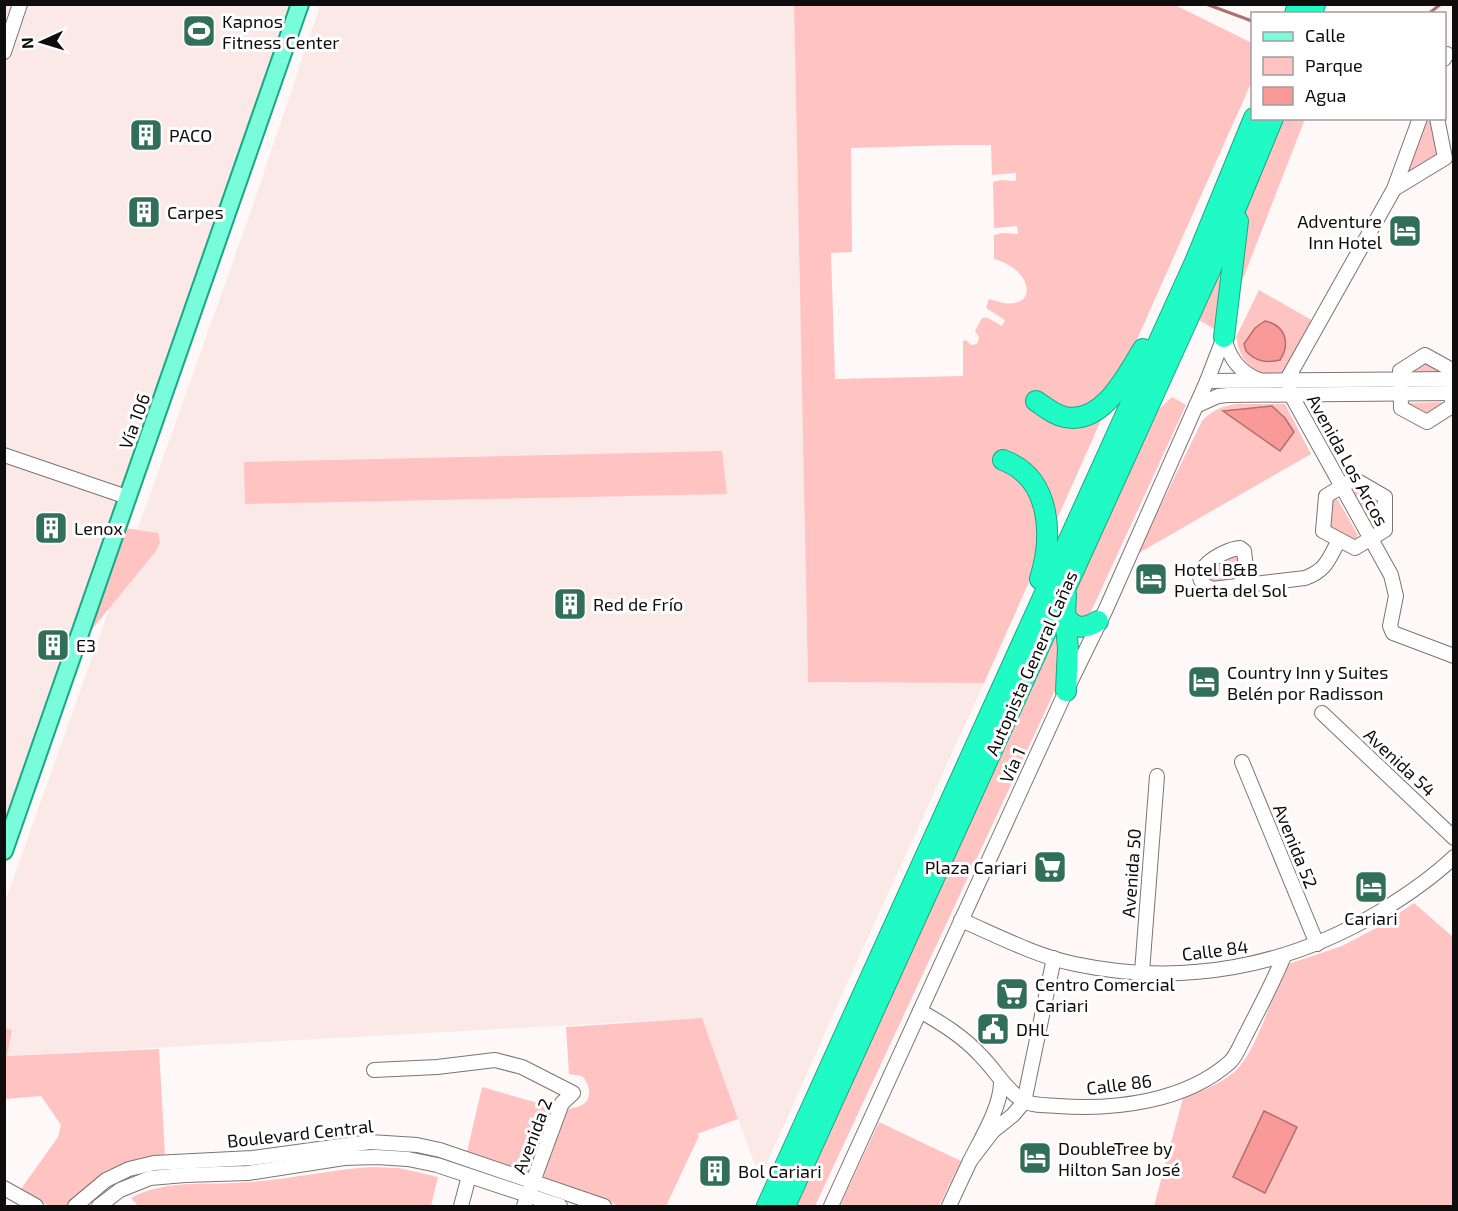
<svg xmlns="http://www.w3.org/2000/svg" width="1458" height="1211" font-family="'Exo 2',sans-serif">
	<style>
		.built { fill: #fbe9e8 }
		.green { fill: #ffc3c1; fill-rule: evenodd }
		.water { fill: #f99a99; stroke: #b26f6f; stroke-width: 1.5 }
		.lines { fill: none; stroke-linecap: round; stroke-linejoin: round }
		.stream { stroke: #b26f6f; stroke-width: 3 }
		.minor-casing { stroke: #7c7474; stroke-width: 16 }
		.major-casing { stroke: #1aa784; stroke-width: 20 }
		.highway-casing { stroke: #1aa784; stroke-width: 22 }
		.minor { stroke: #fff; stroke-width: 14 }
		.major { stroke: #79fcdc; stroke-width: 16 }
		.highway { stroke: #20fac5; stroke-width: 20 }
		.labels { text-anchor: middle; dominant-baseline: central; stroke-width: 6; stroke-linejoin: round; paint-order: stroke }
		.poi-label { font-size: 18px; fill: #0e0c0c; stroke: #fff; text-anchor: start }
		.street-label { font-size: 18px; fill: #0e0c0c; stroke: #fff }
	</style>
	<rect width="100%" height="100%" fill="#fef9f8"/>
	<g class="built">
		<path d="M5,5H291L5,820Z"/>
		<path d="M320,5H794L808,682L984,683L835,1010L760,1179L701,1018L6,1056L12,1031L5,1028V902L253,205Z"/>
	</g>
	<g class="green">
		<path d="M794,5H1175L1252,43V81L984,683L808,682ZM958,145H991L992,175L1016,173V181L1001,180L993,182L994,228L1017,226L1018,234L1002,233L994,235V259C1037,270 1040,318 989,299L986,308L1005,320L1002,326L988,318H982L975,331L979,337L977,344L971,345L966,340L963,341V376L835,379L831,253L852,252L851,148Z"/>
		<path d="M1279,119H1305L1230,312L1242,231L1249,195Z"/>
		<path d="M1426,119H1431L1438,155L1435,160L1406,173Z"/>
		<path d="M1232,243L1219,332L1199,320Z"/>
		<path d="M1259,290L1315,322C1306,337 1299,355 1288,368C1275,383 1254,374 1244,359C1239,353 1238,344 1236,337Z"/>
		<path d="M1426,360L1444,372L1441,374L1409,375L1408,369Z"/>
		<path d="M1172,397L1186,405L1089,616L1070,619L1071,593L1159,409Z"/>
		<path d="M1441,402L1444,404L1426,417L1408,405L1409,403Z"/>
		<path d="M1236,404H1285L1311,454L1137,554L1202,421C1211,411 1222,406 1236,404Z"/>
		<path d="M722,451L727,494L245,504L244,462Z"/>
		<path d="M1352,486H1355L1378,500V523L1375,528L1370,527L1350,492Z"/>
		<path d="M1333,498L1338,500L1358,535L1356,540H1350L1331,528L1330,501Z"/>
		<path d="M125,528L158,533L160,542L156,551L89,633Z"/>
		<path d="M1239,553L1243,582L1211,585L1206,581L1207,567Z"/>
		<path d="M1060,616L1063,673L815,1206H790Z"/>
		<path d="M1414,903L1453,937V1206H1154L1183,1098C1201,1091 1218,1085 1233,1073C1255,1056 1274,992 1285,965L1342,946L1380,926Z"/>
		<path d="M702,1018L738,1119L697,1134L699,1136L666,1206H618L607,1200L546,1180L544,1177V1170L566,1110C570,1108 575,1108 580,1106C594,1100 590,1084 582,1076L569,1074L566,1027Z"/>
		<path d="M4,1028L12,1030L7,1056L159,1049L165,1155C123,1160 96,1174 68,1206H49L21,1189L58,1137L61,1125L41,1096L5,1099Z"/>
		<path d="M482,1087L552,1107L531,1167L524,1172L467,1152Z"/>
		<path d="M879,1122L961,1161L939,1206H840Z"/>
		<path d="M371,1167L399,1168L438,1177L431,1206H138L131,1198C167,1178 211,1186 250,1182C291,1179 330,1170 371,1167Z"/>
	</g>
	<g class="water">
		<path d="M1265,321C1285,325 1291,343 1280,360C1267,363 1256,362 1246,351L1244,344L1255,328Z"/>
		<path d="M1272,406L1285,418L1294,432L1280,451L1223,411Z"/>
		<path d="M1264,1111L1297,1127L1265,1193L1233,1177Z"/>
	</g>
	<g class="lines">
		<g class="stream">
			<path d="M1206,4L1252,21"/>
			<path d="M1428,14L1441,4"/>
		</g>
		<defs>
			<g id="minor">
				<path d="M4,52L20,4"/>
				<path d="M1444,59L1447,54"/>
				<path d="M1420,118L1394,189L1289,376L1290,393L1391,575L1396,596L1390,626L1393,633L1454,656"/>
				<path d="M1394,189L1445,158L1437,118"/>
				<path d="M1224,337C1229,358 1239,372 1259,380"/>
				<path d="M1425,355L1452,370V406L1427,422L1401,408L1400,371Z"/>
				<path d="M1207,381L1454,379"/>
				<path d="M1196,406L1218,396L1228,395L1454,393"/>
				<path d="M4,455L127,497"/>
				<path d="M1354,479L1385,497V530L1355,548L1323,531L1326,496Z"/>
				<path d="M1248,584L1244,551L1240,548C1223,549 1179,575 1212,589L1305,578C1327,570 1329,558 1339,540"/>
				<path d="M1322,713L1454,838"/>
				<path d="M1242,762L1317,944"/>
				<path d="M961,920C998,936 1036,956 1075,964C1183,987 1288,967 1381,911C1407,895 1432,878 1454,857"/>
				<path d="M1142,972L1157,776"/>
				<path d="M920,1011C943,1024 964,1037 982,1057C996,1071 1005,1089 1022,1100C1031,1106 1047,1105 1058,1106C1115,1110 1185,1102 1230,1062C1236,1056 1240,1046 1244,1038C1258,1011 1272,985 1284,956"/>
				<path d="M374,1070L437,1067L495,1060L522,1067L573,1093L562,1103L524,1206"/>
				<path d="M1001,1082C1001,1107 981,1139 970,1161L993,1131L1013,1115L1024,1102L1054,958"/>
				<path d="M4,1188L36,1206"/>
				<path d="M75,1206L106,1180L129,1169L154,1163L252,1158L370,1142L417,1145L440,1150L604,1206"/>
				<path d="M99,1206L120,1190L150,1178L185,1175L248,1173L344,1158L376,1157L408,1159L437,1165L560,1206"/>
				<path d="M461,1206L469,1176"/>
				<path d="M831,1206L1066,691L1106,609L1207,381L1224,337"/>
				<path d="M949,1206L970,1161"/>
			</g>
			<path id="major" d="M4,851L300,4"/>
			<g id="highway">
				<path d="M1295,14L1298,4"/>
				<path d="M1312,14L1315,4"/>
				<path d="M1224,337L1238,221"/>
				<path d="M1036,401C1045,407 1054,415 1065,417C1103,425 1127,375 1143,349"/>
				<path d="M1003,460C1052,478 1053,537 1040,579"/>
				<path d="M1066,595L1065,615L1068,648L1066,691"/>
				<path d="M1065,615C1073,630 1085,629 1098,621"/>
				<path d="M767,1206L1195,262L1254,118"/>
				<path d="M785,1206L1211,268L1273,118"/>
			</g>
		</defs>
		<use href="#minor" class="minor-casing"/>
		<use href="#major" class="major-casing"/>
		<use href="#highway" class="highway-casing"/>
		<use href="#minor" class="minor"/>
		<use href="#major" class="major"/>
		<use href="#highway" class="highway"/>
	</g>
	<defs>
		<symbol id="stadium-square" viewBox="-11 -11 22 22"><rect x="-9" y="-9" width="18" height="18" rx="4" fill="#326f5b" stroke="#fff"/><path d="M0-5a6.5 5 0 1 0 0 10a6.5 5 0 1 0 0-10ZM-3.5-1.8h7v3.6h-7Z" fill="#fff"/></symbol>
		<symbol id="building-square" viewBox="-11 -11 22 22"><rect x="-9" y="-9" width="18" height="18" rx="4" fill="#326f5b" stroke="#fff"/><path d="M-4-6H4V6H1V3H-1V6H-4ZM-2.5-4.3h1.7v1.8h-1.7ZM.8-4.3h1.7v1.8H.8ZM-2.5-1h1.7V.8h-1.7ZM.8-1h1.7V.8H.8Z" fill="#fff"/></symbol>
		<symbol id="hotel-square" viewBox="-11 -11 22 22"><rect x="-9" y="-9" width="18" height="18" rx="4" fill="#326f5b" stroke="#fff"/><path d="M-6-4.5h1.5V1H6V5H4.5V3h-9V5H-6ZM-4 0a1.8 1.8 0 1 1 3.6 0ZM.5 0V-2.5h3Q6-2.5 6 0Z" fill="#fff"/></symbol>
		<symbol id="supermarket-square" viewBox="-11 -11 22 22"><rect x="-9" y="-9" width="18" height="18" rx="4" fill="#326f5b" stroke="#fff"/><path d="M-6-5.5h2.5l.6 2H6L4.5 2H-2.5L-4.4-4H-6ZM-1.5 3.2a1.3 1.3 0 1 0 .1 0ZM3 3.2a1.3 1.3 0 1 0 .1 0Z" fill="#fff"/></symbol>
		<symbol id="civic-square" viewBox="-11 -11 22 22"><rect x="-9" y="-9" width="18" height="18" rx="4" fill="#326f5b" stroke="#fff"/><path d="M-.6-6.5H3V-4.5H.6V-3L4-1V1h2V6H-6V1h2V-1L-.6-3ZM-1.2 2.5V6h2.4V2.5Z" fill="#fff"/></symbol>
	</defs>
	<g fill-rule="evenodd">
		<use href="#stadium-square" x="180" y="12" width="38" height="38"/>
		<use href="#building-square" x="127" y="116" width="38" height="38"/>
		<use href="#building-square" x="125" y="193" width="38" height="38"/>
		<use href="#hotel-square" x="1386" y="212" width="38" height="38"/>
		<use href="#building-square" x="32" y="509" width="38" height="38"/>
		<use href="#hotel-square" x="1132" y="560" width="38" height="38"/>
		<use href="#building-square" x="551" y="585" width="38" height="38"/>
		<use href="#building-square" x="34" y="626" width="38" height="38"/>
		<use href="#hotel-square" x="1185" y="663" width="38" height="38"/>
		<use href="#supermarket-square" x="1031" y="848" width="38" height="38"/>
		<use href="#hotel-square" x="1352" y="868" width="38" height="38"/>
		<use href="#supermarket-square" x="993" y="975" width="38" height="38"/>
		<use href="#civic-square" x="974" y="1010" width="38" height="38"/>
		<use href="#hotel-square" x="1016" y="1139" width="38" height="38"/>
		<use href="#building-square" x="696" y="1152" width="38" height="38"/>
	</g>
	<g class="labels">
		<g class="poi-label">
			<text x="222" y="21">Kapnos<tspan x="222" dy="21">Fitness Center</tspan></text>
			<text x="169" y="135">PACO</text>
			<text x="167" y="212">Carpes</text>
			<text x="1382" y="221" text-anchor="end">Adventure<tspan x="1382" dy="21">Inn Hotel</tspan></text>
			<text x="74" y="528">Lenox</text>
			<text x="1174" y="569">Hotel B&amp;B<tspan x="1174" dy="21">Puerta del Sol</tspan></text>
			<text x="593" y="604">Red de Frío</text>
			<text x="76" y="645">E3</text>
			<text x="1227" y="672">Country Inn y Suites<tspan x="1227" dy="21">Belén por Radisson</tspan></text>
			<text x="1027" y="867" text-anchor="end">Plaza Cariari</text>
			<text x="1371" y="918" text-anchor="middle">Cariari</text>
			<text x="1035" y="984">Centro Comercial<tspan x="1035" dy="21">Cariari</tspan></text>
			<text x="1016" y="1029">DHL</text>
			<text x="1058" y="1148">DoubleTree by<tspan x="1058" dy="21">Hilton San José</tspan></text>
			<text x="738" y="1171">Bol Cariari</text>
		</g>
		<g class="street-label">
			<text transform="translate(134 421) rotate(-70)">Vía 106</text>
			<text transform="translate(1348 460) rotate(61)">Avenida Los Arcos</text>
			<text transform="translate(1031 663) rotate(-66)">Autopista General Cañas</text>
			<text transform="translate(1400 762) rotate(43)">Avenida 54</text>
			<text transform="translate(1012 765) rotate(-66)">Vía 1</text>
			<text transform="translate(1296 846) rotate(68)">Avenida 52</text>
			<text transform="translate(1131 873) rotate(-86)">Avenida 50</text>
			<text transform="translate(1215 950) rotate(-7)">Calle 84</text>
			<text transform="translate(1119 1084) rotate(-7)">Calle 86</text>
			<text transform="translate(300 1133) rotate(-6)">Boulevard Central</text>
			<text transform="translate(532 1136) rotate(-69)">Avenida 2</text>
		</g>
	</g>
	<rect width="1458" height="1211" fill="none" stroke="#0e0c0c" stroke-width="12"/>
	<rect x="1251" y="12" width="195" height="108" fill="#ffffff" stroke="#9f9e9e" stroke-width="1.5"/>
	<rect x="1263" y="32" width="30" height="9" fill="#79fcdc" stroke="#9f9e9e" stroke-width="1.5"/>
	<text x="1305" y="42" font-size="18" fill="#0e0c0c">Calle</text>
	<rect x="1263" y="57" width="30" height="18" fill="#ffc3c1" stroke="#9f9e9e" stroke-width="1.5"/>
	<text x="1305" y="72" font-size="18" fill="#0e0c0c">Parque</text>
	<rect x="1263" y="87" width="30" height="18" fill="#f99a99" stroke="#9f9e9e" stroke-width="1.5"/>
	<text x="1305" y="102" font-size="18" fill="#0e0c0c">Agua</text>
	<g transform="translate(42 42) rotate(266)" stroke="#ffffff" stroke-width="4.5" paint-order="stroke">
	<path d="M0-4.5L10 22L0 15L-10 22Z" fill="#0e0c0c"/>
	<text y="-9" font-size="16" font-weight="bold" text-anchor="middle" fill="#0e0c0c">N</text>
	</g>
</svg>
